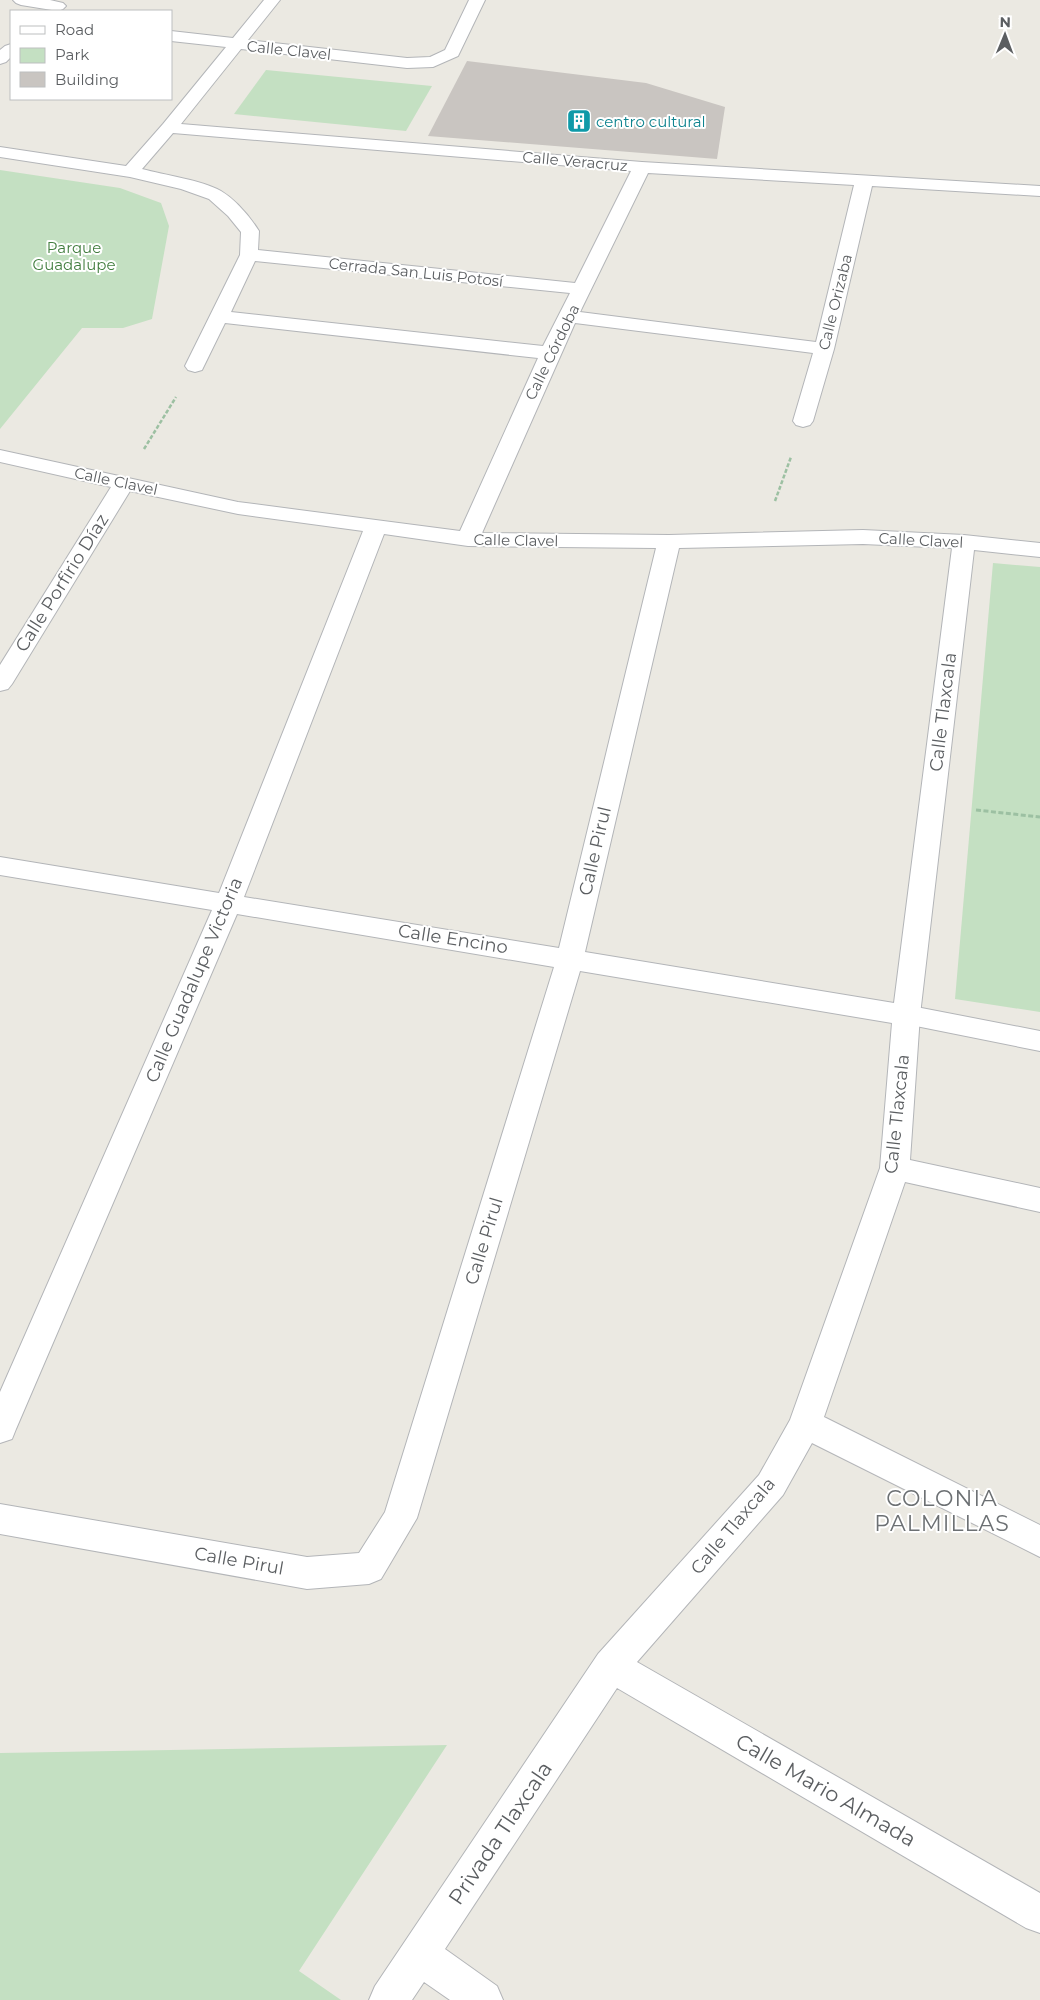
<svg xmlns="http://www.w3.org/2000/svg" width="1040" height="2000" font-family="Montserrat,sans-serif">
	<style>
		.green { fill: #c4e0c2 }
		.building { fill: #c9c5c1 }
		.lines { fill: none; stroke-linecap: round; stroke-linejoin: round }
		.service-casing { stroke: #b3b5b8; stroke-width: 2 }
		.minor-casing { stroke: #b3b5b8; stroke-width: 2 }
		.path-far1 { stroke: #9cc0a2; stroke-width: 2.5; stroke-dasharray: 4 2; stroke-linecap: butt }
		.path { stroke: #9cc0a2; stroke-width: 3; stroke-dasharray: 5 2.5; stroke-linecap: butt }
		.service { fill: #fff; fill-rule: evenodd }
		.minor { fill: #fff; fill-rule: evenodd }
		.labels { text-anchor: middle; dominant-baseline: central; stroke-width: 4; stroke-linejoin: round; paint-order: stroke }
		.far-street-label { font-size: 15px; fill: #5b5e61; stroke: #fff }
		.far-culture-label { font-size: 15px; fill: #0d838f; stroke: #fff; text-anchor: start }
		.far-park-label { font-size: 15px; fill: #417d3e; stroke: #fff }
		.street-label { font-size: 18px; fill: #5b5e61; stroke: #fff }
		.near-street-label { font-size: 21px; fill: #5b5e61; stroke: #fff }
		.near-neighbourhood-label { font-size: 22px; letter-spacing: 1px; fill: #6c7073; stroke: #fff }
	</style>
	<rect width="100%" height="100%" fill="#ebe9e2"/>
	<g class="green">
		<path d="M266,70L432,86L406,131L234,114Z"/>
		<path d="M0,170L120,188L161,203L169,226L152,319L123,328H82L0,429Z"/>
		<path d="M993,563L1040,567V1012L955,999Z"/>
		<path d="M447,1745L299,1971L341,2000H0V1753Z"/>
	</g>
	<path class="building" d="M467,61L646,83L725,107L717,159L428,136Z"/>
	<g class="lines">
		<defs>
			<path id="service" d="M906,1005L1040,1031V1051L896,1022L892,1015L896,1008Z"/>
			<g id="minor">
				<path d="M13,0H50L63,3L66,6L63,9L58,11L21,5L16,3Z"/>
				<path d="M264,0H280L248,40L407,58L430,57L445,50L469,0H485L458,56L433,67L407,68L241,49L181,124L642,162L1040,186V196L872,186L834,349L813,421L810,425L803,427L796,425L793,421L813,353L575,323L482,533L669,535L863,530L964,535L1040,543V557L974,550L920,1015L910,1160L1040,1188V1212L905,1182L824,1417L1040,1525V1557L812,1443L783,1495L637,1662L1040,1893V1933L1026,1928L617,1688L445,1949L497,1986L503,2000H450L424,1982L412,2000H369L375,1986L598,1654L759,1475L790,1420L880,1168L892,1023L580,971L417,1518L381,1579L369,1584L307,1589L0,1534V1504L307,1557L359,1553L385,1512L554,967L237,914L16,1429L12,1439L0,1443V1392L212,910L0,875V857L219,893L363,531L238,514L130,491L12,684L8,689L0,691V665L111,487L0,462V450L238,502L460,531L538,358L225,323L202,370L195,372L188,370L185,366L240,255L241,232L228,216L209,199L181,189L130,177L0,157V147L126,166L163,124L226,47L171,41V31L233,38ZM173,133L631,171L575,283L258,250L259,231C250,217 236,200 221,191C202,180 164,175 142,169ZM648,173L854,185L816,342L580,312ZM255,261L570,293L543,346L231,312ZM384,534L468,546L656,548L559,948L244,897ZM863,544L952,548L894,1003L585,952L679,548Z"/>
				<path d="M11,44V57L6,62L0,64V50L5,46Z"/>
			</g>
		</defs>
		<use href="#service" class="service-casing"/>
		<use href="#minor" class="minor-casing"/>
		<g class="path-far1">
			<path d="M144,449L176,397"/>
			<path d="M775,501L791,457"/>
		</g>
		<path class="path" d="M976,810L1040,817"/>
		<use href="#service" class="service"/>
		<use href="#minor" class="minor"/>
	</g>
	<defs>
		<symbol id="building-square" viewBox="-11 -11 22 22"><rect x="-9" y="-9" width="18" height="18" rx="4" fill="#0f9aa8" stroke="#fff"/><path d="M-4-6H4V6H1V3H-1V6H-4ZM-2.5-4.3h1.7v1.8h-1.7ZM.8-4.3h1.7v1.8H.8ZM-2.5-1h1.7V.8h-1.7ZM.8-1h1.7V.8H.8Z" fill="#fff"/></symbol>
	</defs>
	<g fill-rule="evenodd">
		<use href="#building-square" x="565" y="107" width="28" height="28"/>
	</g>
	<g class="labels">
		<g class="far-street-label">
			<text transform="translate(289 50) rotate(6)">Calle Clavel</text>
			<text transform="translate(575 161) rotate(5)">Calle Veracruz</text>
			<text transform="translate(416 272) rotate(6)">Cerrada San Luis Potosí</text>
			<text transform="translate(835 302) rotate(-76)">Calle Orizaba</text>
			<text transform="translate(552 352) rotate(-64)">Calle Córdoba</text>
			<text transform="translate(116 481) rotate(12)">Calle Clavel</text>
			<text transform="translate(516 540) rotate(1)">Calle Clavel</text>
			<text transform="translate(921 540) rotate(3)">Calle Clavel</text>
		</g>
		<g class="far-culture-label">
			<text x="596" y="121">centro cultural</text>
		</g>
		<g class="far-park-label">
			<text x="74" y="247">Parque<tspan x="74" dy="17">Guadalupe</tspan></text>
		</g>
		<g class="street-label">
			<text transform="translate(62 583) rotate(-58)">Calle Porfirio Díaz</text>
			<text transform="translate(943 712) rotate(-83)">Calle Tlaxcala</text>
			<text transform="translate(595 851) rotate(-77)">Calle Pirul</text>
			<text transform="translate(453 939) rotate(9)">Calle Encino</text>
			<text transform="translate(194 980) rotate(-67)">Calle Guadalupe Victoria</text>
			<text transform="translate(897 1114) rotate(-84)">Calle Tlaxcala</text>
			<text transform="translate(484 1241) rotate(-73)">Calle Pirul</text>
			<text transform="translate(733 1526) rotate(-50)">Calle Tlaxcala</text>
			<text transform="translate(239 1561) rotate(10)">Calle Pirul</text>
		</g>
		<g class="near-street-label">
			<text transform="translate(826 1790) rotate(30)">Calle Mario Almada</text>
			<text transform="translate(500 1833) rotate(-56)">Privada Tlaxcala</text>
		</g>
		<g class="near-neighbourhood-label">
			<text x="942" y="1498">COLONIA<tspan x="942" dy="25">PALMILLAS</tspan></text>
		</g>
	</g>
	<rect x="10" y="10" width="162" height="90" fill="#ffffff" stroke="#bdbfc0"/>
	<rect x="20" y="26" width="25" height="8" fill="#ffffff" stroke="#bdbfc0"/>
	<text x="55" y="35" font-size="15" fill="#5b5e61">Road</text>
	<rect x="20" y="48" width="25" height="15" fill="#c4e0c2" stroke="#bdbfc0"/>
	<text x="55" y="60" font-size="15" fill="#5b5e61">Park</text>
	<rect x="20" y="72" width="25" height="15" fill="#c9c5c1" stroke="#bdbfc0"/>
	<text x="55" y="85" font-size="15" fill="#5b5e61">Building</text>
	<g transform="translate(1005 35) rotate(1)" stroke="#ffffff" stroke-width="4" paint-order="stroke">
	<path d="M0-4L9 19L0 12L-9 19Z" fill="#5b5e61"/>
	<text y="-8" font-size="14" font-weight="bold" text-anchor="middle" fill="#5b5e61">N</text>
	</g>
</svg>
